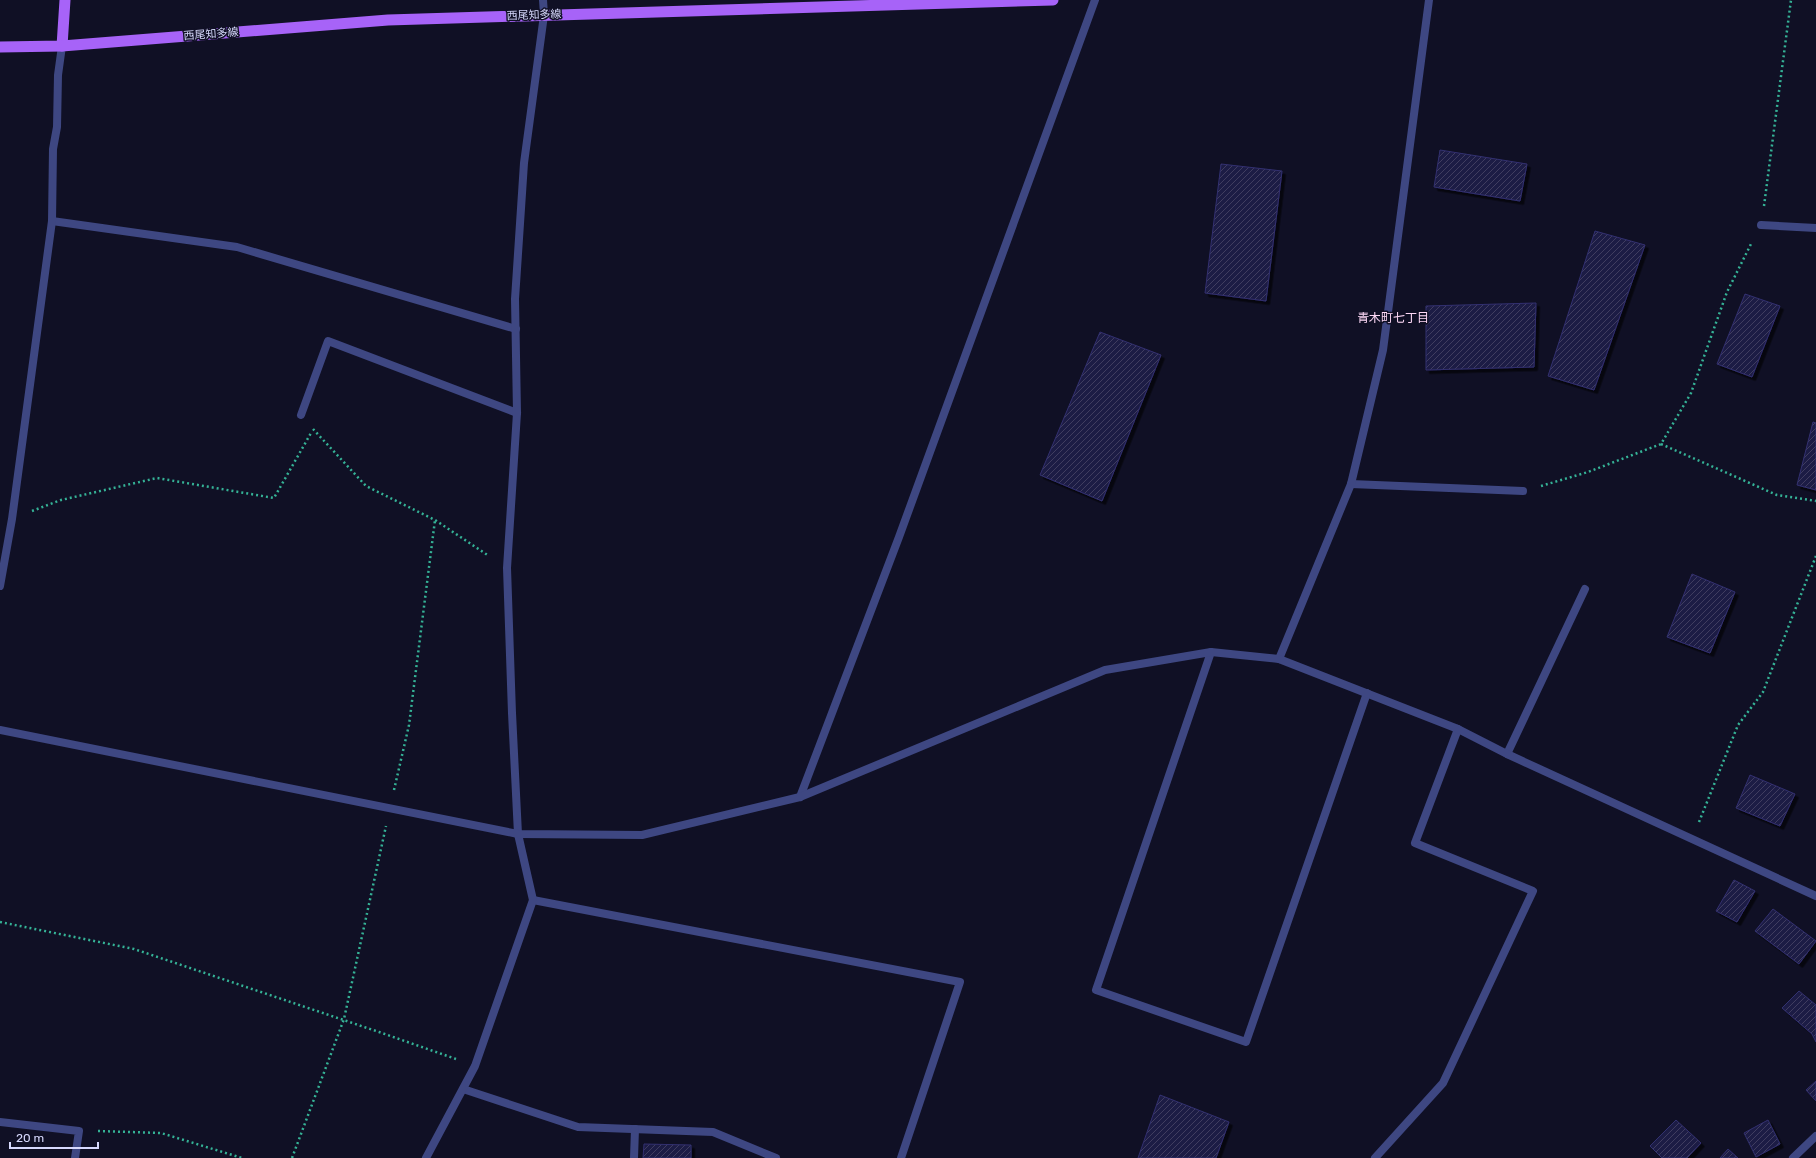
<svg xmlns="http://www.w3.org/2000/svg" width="1816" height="1158" font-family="Rubik,'Noto Sans JP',sans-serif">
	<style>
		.building { fill: url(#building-hatch); stroke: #323070; filter: url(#shadow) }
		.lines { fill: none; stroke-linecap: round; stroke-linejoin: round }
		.path { stroke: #35b296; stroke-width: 2.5; stroke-dasharray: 2 3; stroke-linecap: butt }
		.minor { stroke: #3e4782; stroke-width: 8 }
		.tertiary { stroke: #3e4782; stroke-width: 8 }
		.primary { stroke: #a763f8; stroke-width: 11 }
		.labels { text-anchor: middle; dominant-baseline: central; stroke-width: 3; stroke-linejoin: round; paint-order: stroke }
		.street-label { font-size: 11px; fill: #d7d9fd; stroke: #101025 }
		.neighbourhood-label { font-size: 12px; fill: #fdd8f6; stroke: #101025 }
	</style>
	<defs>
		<pattern id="building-hatch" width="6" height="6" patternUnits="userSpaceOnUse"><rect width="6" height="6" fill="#1f1d45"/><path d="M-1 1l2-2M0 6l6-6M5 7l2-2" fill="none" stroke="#3f3d61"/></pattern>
		<filter id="shadow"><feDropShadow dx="3.5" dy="3.5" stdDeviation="0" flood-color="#0009"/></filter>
	</defs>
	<rect width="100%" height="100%" fill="#101025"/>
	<g class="building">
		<path d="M1440,150L1527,164L1520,201L1434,187Z"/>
		<path d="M1221,164L1282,171L1266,301L1205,293Z"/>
		<path d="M1595,231L1645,245L1594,390L1548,376Z"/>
		<path d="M1745,294L1780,306L1752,377L1717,364Z"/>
		<path d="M1536,303L1534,367L1426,370V306Z"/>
		<path d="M1100,332L1161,355L1102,501L1040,475Z"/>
		<path d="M1813,422L1816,423V490L1797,485Z"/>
		<path d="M1692,574L1735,592L1710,653L1667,637Z"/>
		<path d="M1750,775L1795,794L1780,826L1736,808Z"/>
		<path d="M1734,880L1755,891L1737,922L1716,911Z"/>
		<path d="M1773,909L1816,941L1799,964L1755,931Z"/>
		<path d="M1799,991L1816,1005V1042L1812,1034L1782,1008Z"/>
		<path d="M1816,1081V1101L1806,1090Z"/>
		<path d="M1160,1095L1229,1122L1216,1158H1138Z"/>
		<path d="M1676,1120L1701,1143L1687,1158H1662L1650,1146Z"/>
		<path d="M1768,1120L1780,1144L1756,1157L1744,1133Z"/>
		<path d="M644,1144L691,1145V1158H643Z"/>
		<path d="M1728,1149L1738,1158H1720Z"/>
	</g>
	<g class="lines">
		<g class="path">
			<path d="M1764,206L1791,0"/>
			<path d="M313,429L366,486L435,520L489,556"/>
			<path d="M1661,444L1777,495L1816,501"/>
			<path d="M1541,486L1588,472L1661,444L1691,393L1727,292L1752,242"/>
			<path d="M32,511L61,500L157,478L274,498L311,433"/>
			<path d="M394,790L409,725L435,520"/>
			<path d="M1699,822L1738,725L1763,692L1816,556"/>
			<path d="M0,922L134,949L379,1032L456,1059"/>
			<path d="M98,1131L161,1133L242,1158"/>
			<path d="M292,1158L344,1019L386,826"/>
		</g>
		<g class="minor">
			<path d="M52,221L237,247L516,329"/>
			<path d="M1761,225L1816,228"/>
			<path d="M301,415L328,341L517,413"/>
			<path d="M1351,484L1523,491"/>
			<path d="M0,586L12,519L52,221L53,149L57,127L58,75L62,46"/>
			<path d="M1211,652L1096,990L1246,1042L1367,693"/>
			<path d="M1279,659L1351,484L1383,350L1429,0"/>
			<path d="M1507,754L1585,589"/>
			<path d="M800,797L899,537L1095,0"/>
			<path d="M533,900L960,982L901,1158"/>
			<path d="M463,1089L578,1127L713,1132L776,1158"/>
			<path d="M0,1122L79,1131L75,1158"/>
			<path d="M426,1158L475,1066L533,900L518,834L512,713L507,568L517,413L515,299L524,163L544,15L543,0"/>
			<path d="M634,1158L635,1129"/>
			<path d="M1375,1158L1443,1083L1533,891L1415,843L1458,729"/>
			<path d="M1793,1158L1816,1136"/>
		</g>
		<path class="tertiary" d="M0,730L518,834L642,835L800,797L1105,670L1211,652L1279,659L1458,729L1507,754L1816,896"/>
		<g class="primary">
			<path d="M62,46L65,0"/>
			<path d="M0,47L62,46L388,20L1053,0"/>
		</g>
	</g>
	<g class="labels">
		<g class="street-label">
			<text transform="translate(534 15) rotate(-2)">西尾知多線</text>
			<text transform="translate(211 34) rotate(-4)">西尾知多線</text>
		</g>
		<g class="neighbourhood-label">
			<text x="1393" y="318">青木町七丁目</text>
		</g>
	</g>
	<path d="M10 1142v6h88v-6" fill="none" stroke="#d7d9fd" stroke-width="2"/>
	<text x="16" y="1142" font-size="12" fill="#d7d9fd" stroke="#101025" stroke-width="3" paint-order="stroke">20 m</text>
</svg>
